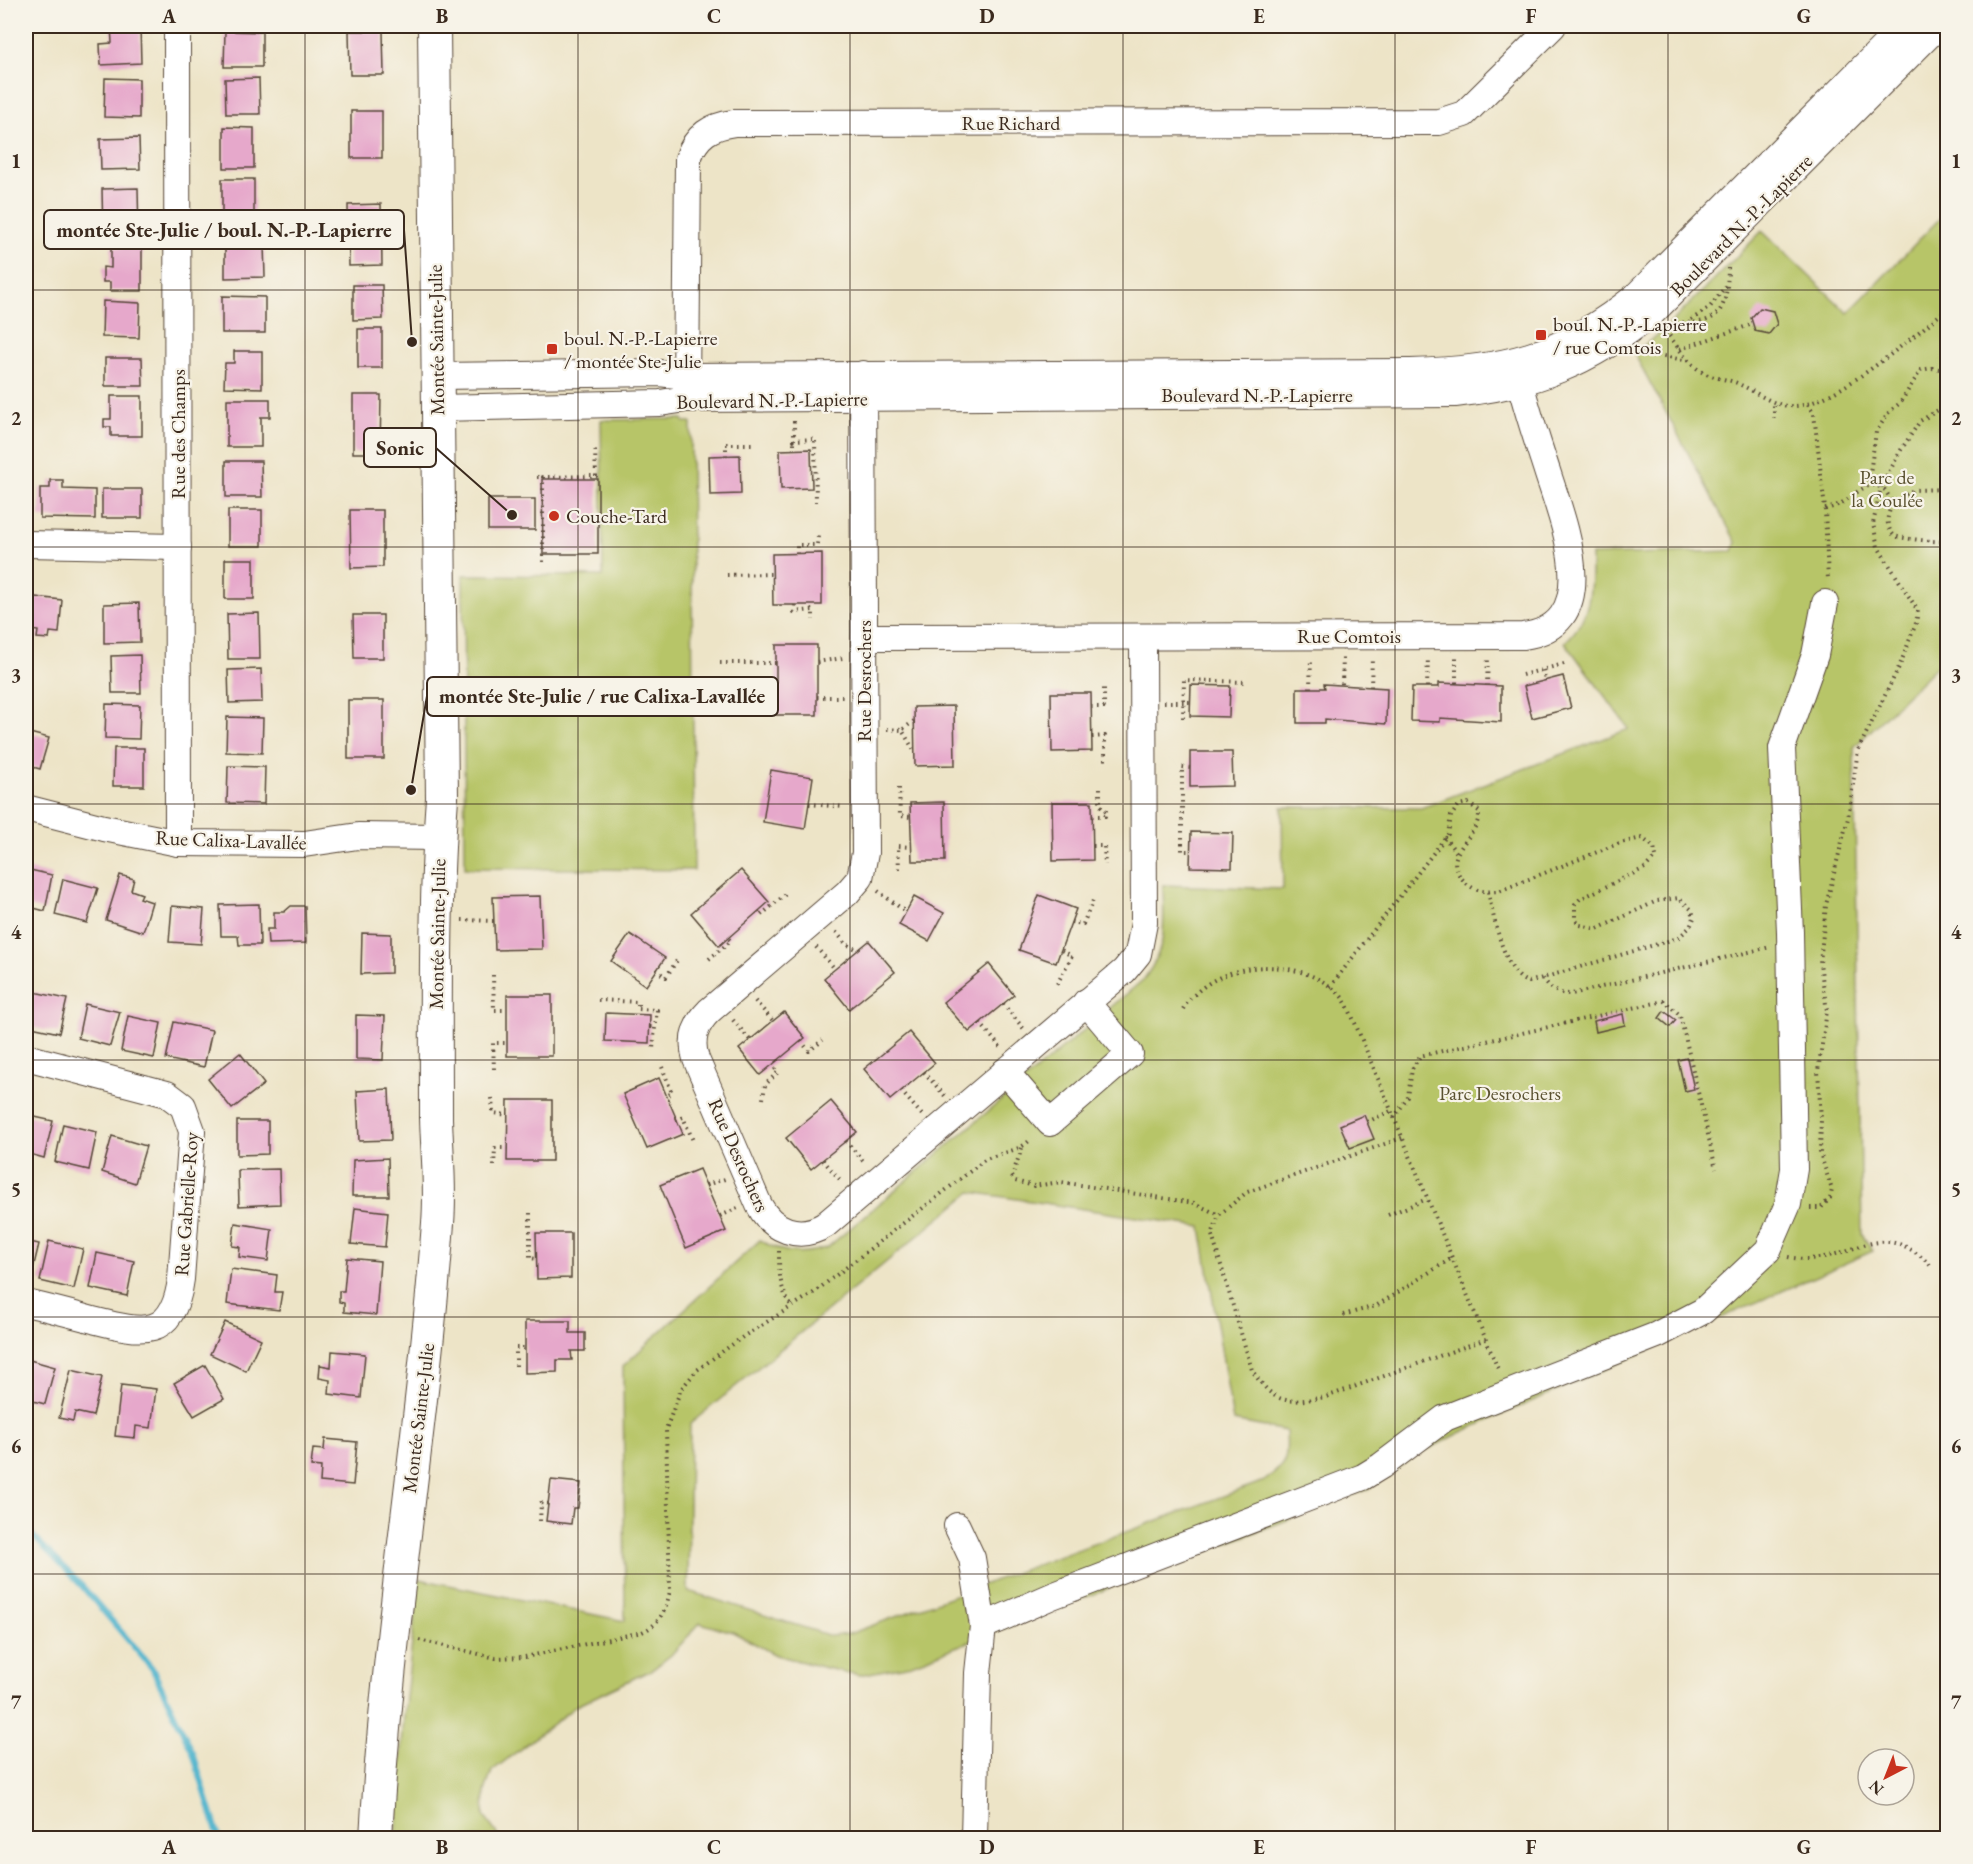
<svg xmlns="http://www.w3.org/2000/svg" width="1973" height="1864" font-family="'EB Garamond',serif">
	<style>
		.green { fill: #b7c568; stroke: #797843; stroke-width: 1.5; fill-rule: evenodd }
		.lines { fill: none; stroke-linecap: round; stroke-linejoin: round }
		.stream { stroke: #4db3cc; stroke-width: 6 }
		.building { fill: #e6a8cb }
		.minor-casing { stroke: #564637; stroke-width: 28 }
		.major-casing { stroke: #564637; stroke-width: 34 }
		.path { stroke: #564637; stroke-width: 4; stroke-dasharray: 1.5 4.5; stroke-linecap: butt }
		.minor { stroke: #fff; stroke-width: 26 }
		.major { stroke: #fff; stroke-width: 32 }
		.grid { fill: none; stroke: #3b2a1e; stroke-width: 1.5; stroke-opacity: 0.55 }
		.poi-dot { fill: #c8321e; stroke: #f7f3e8; stroke-width: 2 }
		.labels { text-anchor: middle; dominant-baseline: central; stroke-width: 4.5; stroke-linejoin: round; paint-order: stroke }
		.street-label { font-size: 20px; fill: #3b2a1e; stroke: #f7f3e8 }
		.poi-label { font-size: 20px; fill: #3b2a1e; stroke: #f7f3e8; text-anchor: start }
		.park-label { font-size: 20px; fill: #5a5130; stroke: #f7f3e8 }
		.leader { fill: none; stroke: #3b2a1e; stroke-width: 2 }
		.callout-dot { fill: #3b2a1e; stroke: #f7f3e8; stroke-width: 2 }
		.callout { fill: #f7f3e8; stroke: #3b2a1e; stroke-width: 2 }
		.callout-label { font-size: 21px; text-anchor: middle; font-weight: bold; fill: #3b2a1e }
		.neatline { fill: none; stroke: #3b2a1e; stroke-width: 2 }
		.grid-label { font-size: 20px; text-anchor: middle; font-weight: bold; fill: #3b2a1e }
	</style>
	<rect width="100%" height="100%" fill="#f7f3e8"/>
	<filter id="ink" filterUnits="userSpaceOnUse"><feTurbulence type="fractalNoise" baseFrequency=".0167" numOctaves="2"/><feDisplacementMap in="SourceGraphic" scale="12" xChannelSelector="R" yChannelSelector="G"/><feConvolveMatrix kernelMatrix="1 2 1 2 8 2 1 2 1" color-interpolation-filters="sRGB"/></filter>
	<filter id="wash" filterUnits="userSpaceOnUse"><feTurbulence type="fractalNoise" baseFrequency=".008" numOctaves="4" result="noise"/><feDisplacementMap in="SourceGraphic" scale="24" xChannelSelector="R" yChannelSelector="G"/><feGaussianBlur stdDeviation="1.35" result="paint"/><feColorMatrix in="noise" values="0 0 0 0 0 0 0 0 0 0 0 0 0 0 0 0 0 1.4 0 .05"/><feComposite in="paint" operator="in"/></filter>
	<g filter="url(#wash)">
		<rect width="100%" height="100%" fill="#ede4c7"/>
		<g class="green">
			<path d="M1947,211V656L1854,747L1862,1235L1873,1251L1462,1432L1418,1454L1368,1489L906,1666L859,1675L826,1668L776,1655L733,1632L700,1623L671,1655L653,1669L576,1706L492,1771L485,1791L484,1816L500,1838H396L404,1716L419,1579L625,1621L623,1366L760,1240C782,1254 803,1256 828,1247L1144,979C1168,947 1164,924 1163,885L1283,889L1282,807L1421,808L1629,729L1565,642C1591,619 1592,587 1591,555L1733,551L1736,542L1634,353L1664,330L1762,231L1848,313ZM971,1192L1201,1227L1233,1421L1286,1431C1288,1458 1287,1465 1264,1481L849,1634L831,1636L688,1591L690,1424Z"/>
			<path d="M683,419L684,422H691L694,870L465,868L463,575L603,576L601,420Z"/>
		</g>
		<g class="lines">
			<path class="stream" d="M26,1529L82,1586L152,1668L193,1753L219,1838"/>
		</g>
		<g id="blocks">
			<g class="building">
				<path d="M111,26H140L141,63L101,65L100,44L112,43Z"/>
				<path d="M225,31L262,32V67H224Z"/>
				<path d="M349,31H383L384,75H350Z"/>
				<path d="M105,78L139,79V118L104,117Z"/>
				<path d="M259,78L260,114H226L225,79Z"/>
				<rect x="351" y="111" width="31" height="47"/>
				<path d="M224,127L254,128V168H224Z"/>
				<path d="M139,138L140,169L101,170L100,139Z"/>
				<rect x="222" y="179" width="32" height="53"/>
				<path d="M138,188L139,236H103L102,189Z"/>
				<path d="M381,204L382,265L349,266L348,205Z"/>
				<path d="M264,244L265,277L225,278V245Z"/>
				<path d="M111,247H142V291H110V282H103V267L111,268Z"/>
				<path d="M353,285H382L383,319L353,320Z"/>
				<path d="M222,296L265,297V333H222Z"/>
				<path d="M103,301L140,303L139,338L102,337Z"/>
				<path d="M1760,308L1773,311L1777,324L1769,334L1755,331L1751,318Z"/>
				<rect x="358" y="329" width="24" height="39"/>
				<path d="M234,351H262V388L224,387L225,363H234Z"/>
				<path d="M105,358H142L143,386H105Z"/>
				<path d="M353,395H381L380,453H353Z"/>
				<path d="M111,396H142V436H111V427H104V419H111Z"/>
				<path d="M227,399H270V417H261V447H227Z"/>
				<path d="M811,449L812,488L781,489L780,450Z"/>
				<path d="M740,455L741,494L710,495L709,456Z"/>
				<path d="M226,461H261L262,497H226Z"/>
				<path d="M542,479H598V554H543Z"/>
				<path d="M50,480H63V489L95,490V519L40,518V488H50Z"/>
				<rect x="102" y="489" width="40" height="29"/>
				<rect x="488" y="499" width="47" height="31"/>
				<rect x="228" y="510" width="34" height="36"/>
				<path d="M350,510H383V567L351,568Z"/>
				<path d="M822,553V605H773L772,554Z"/>
				<rect x="225" y="559" width="29" height="40"/>
				<path d="M26,596L62,600L59,633L50,632L49,639L37,638L38,631L26,629Z"/>
				<path d="M139,603L140,642L104,643V604Z"/>
				<path d="M259,613L260,659H228L227,614Z"/>
				<path d="M353,615H383V658H354Z"/>
				<rect x="776" y="645" width="41" height="70"/>
				<path d="M140,655L141,693H112L111,656Z"/>
				<path d="M261,669L262,702L229,703L228,670Z"/>
				<path d="M1563,676L1571,708L1532,718L1524,686Z"/>
				<path d="M1439,683L1501,686V722L1440,718V722L1411,721L1412,687H1439Z"/>
				<path d="M1324,684L1387,688L1386,724L1325,719V723H1297V688H1325Z"/>
				<path d="M1191,685L1230,686L1229,717L1190,716Z"/>
				<path d="M1051,693H1091L1092,751L1052,752Z"/>
				<rect x="348" y="700" width="36" height="59"/>
				<path d="M106,704L140,705L139,739L105,738Z"/>
				<path d="M954,706L955,765L915,766L914,707Z"/>
				<path d="M227,717L263,718L262,753L226,752Z"/>
				<path d="M26,732L49,738L40,769L26,765Z"/>
				<path d="M114,748H144V786H113Z"/>
				<path d="M1190,752H1232L1233,786L1190,787Z"/>
				<path d="M228,766L265,767L264,804L227,803Z"/>
				<path d="M771,770L813,777L805,829L763,822Z"/>
				<path d="M944,802L945,861H912L910,803Z"/>
				<path d="M1052,802H1092L1093,860L1053,861Z"/>
				<path d="M1191,832L1233,833L1232,868L1190,867Z"/>
				<path d="M26,869L52,875L45,911L26,906Z"/>
				<path d="M741,870L769,902L719,946L691,913Z"/>
				<path d="M120,875L134,879L131,890L142,894L140,898L152,902L143,932L106,920Z"/>
				<path d="M63,879L98,888L87,923L55,915Z"/>
				<path d="M1039,895L1076,909L1056,963L1019,950Z"/>
				<path d="M540,896L542,949L495,950L493,897Z"/>
				<path d="M914,897L944,913L929,941L899,925Z"/>
				<path d="M259,904L260,945H239L238,936H221L220,905Z"/>
				<path d="M172,906L204,909L201,944L169,942Z"/>
				<path d="M291,906H305L306,943L268,944L267,929H274V912H284Z"/>
				<path d="M362,933L391,934V973L361,974Z"/>
				<path d="M630,934L665,958L646,986L611,961Z"/>
				<path d="M869,941L895,972L849,1009L824,978Z"/>
				<path d="M989,964L1014,995L969,1032L943,1002Z"/>
				<path d="M34,992L67,999L59,1033L27,1026Z"/>
				<rect x="507" y="995" width="45" height="61"/>
				<path d="M85,1004L120,1012L110,1046L78,1038Z"/>
				<path d="M1664,1011L1676,1020L1670,1027L1659,1018Z"/>
				<path d="M784,1012L805,1038L760,1075L739,1049Z"/>
				<path d="M606,1013L650,1015L649,1043L605,1041Z"/>
				<path d="M1623,1014L1625,1025L1596,1032L1594,1021Z"/>
				<path d="M356,1015L385,1016L383,1060L356,1059Z"/>
				<path d="M128,1016L161,1023L154,1058L121,1051Z"/>
				<path d="M174,1022L212,1030L204,1067L166,1059Z"/>
				<path d="M909,1032L935,1063L890,1100L864,1069Z"/>
				<path d="M240,1053L264,1084L232,1109L208,1079Z"/>
				<path d="M1687,1058L1694,1089L1685,1091L1678,1060Z"/>
				<path d="M659,1078L683,1134L647,1149L623,1094Z"/>
				<path d="M389,1089L391,1140L359,1141L357,1091Z"/>
				<path d="M508,1100H552V1161H507Z"/>
				<path d="M831,1101L857,1132L811,1169L786,1138Z"/>
				<path d="M26,1115L53,1121L44,1158L26,1153Z"/>
				<path d="M1364,1115L1374,1139L1350,1148L1340,1125Z"/>
				<path d="M237,1121H268V1154L237,1155Z"/>
				<path d="M63,1124L97,1132L89,1170L55,1162Z"/>
				<path d="M112,1136L146,1146L135,1183L102,1172Z"/>
				<path d="M388,1158L389,1196H352L353,1160Z"/>
				<path d="M279,1169L280,1204L239,1206L238,1170Z"/>
				<path d="M699,1169L726,1231L686,1248L660,1185Z"/>
				<path d="M355,1208L388,1212L385,1247L351,1244Z"/>
				<path d="M235,1223L272,1229L268,1261L239,1257L240,1247L232,1246Z"/>
				<path d="M536,1233H571V1278L537,1279Z"/>
				<path d="M26,1241L39,1244L31,1277L26,1276Z"/>
				<path d="M49,1241L83,1249L74,1289L40,1281Z"/>
				<path d="M97,1253L134,1261L127,1296L90,1288Z"/>
				<path d="M347,1258L380,1261L376,1315L344,1312V1303L339,1302V1291H344Z"/>
				<path d="M231,1269L277,1275L275,1292H282L279,1310L227,1304Z"/>
				<path d="M525,1321H570V1333H585V1351H571L572,1360H557V1372L525,1373Z"/>
				<path d="M225,1322L261,1339L246,1371L210,1354Z"/>
				<path d="M332,1351L365,1354L361,1398L329,1394L330,1380L319,1378L320,1365L331,1367Z"/>
				<path d="M26,1359L55,1367L45,1404L26,1399Z"/>
				<path d="M205,1365L224,1399L194,1416L174,1383Z"/>
				<path d="M71,1370L102,1377L93,1416L75,1412L73,1421L59,1418Z"/>
				<path d="M121,1385L156,1389L151,1428L136,1426L135,1438L115,1436Z"/>
				<path d="M325,1439L357,1442L353,1485L320,1482L321,1467L311,1466L313,1449L324,1450Z"/>
				<path d="M551,1480L581,1483L578,1508H573L571,1524L546,1521Z"/>
			</g>
		</g>
	</g>
	<g filter="url(#ink)">
		<use href="#blocks" fill-opacity="0" stroke="#564637" stroke-width="1.5"/>
		<g class="lines">
			<defs>
				<g id="minor">
					<path d="M177,26L178,843"/>
					<path d="M863,374L865,853L860,878L847,893L709,1011C695,1025 690,1040 696,1059L759,1205C772,1230 799,1241 825,1225L1124,971L1138,954L1144,923L1143,637"/>
					<path d="M437,376L659,373L686,376L1410,372C1503,370 1562,356 1636,296L1904,26"/>
					<path d="M686,393L688,159C696,135 711,126 734,123L1439,122L1464,114L1553,26"/>
					<path d="M438,408L660,403L686,399L1455,394C1533,386 1590,363 1651,314L1938,26"/>
					<path d="M26,544L178,547"/>
					<path d="M864,637L1523,636C1606,625 1563,522 1547,471C1536,437 1524,402 1516,366"/>
					<path d="M26,808L104,828L178,843L304,844L358,836L439,837"/>
					<path d="M26,1057L167,1094L183,1106L192,1131L181,1279C173,1341 141,1332 93,1320C71,1314 48,1308 26,1303"/>
					<path d="M1005,1071L1050,1123L1130,1054L1086,1002"/>
					<path d="M957,1526L972,1558L983,1626L978,1673L974,1838"/>
					<path d="M983,1626L1052,1596L1363,1477L1381,1466L1445,1418L1657,1335L1703,1311L1768,1250L1788,1204L1794,1169L1790,932L1782,748L1815,655L1825,603"/>
				</g>
				<path id="major" d="M376,1838C387,1632 423,1429 438,1223C441,1188 437,1153 436,1118C436,1012 434,905 442,798L434,26"/>
			</defs>
			<use href="#minor" class="minor-casing"/>
			<use href="#major" class="major-casing"/>
			<g class="path">
				<path d="M1691,320L1710,307L1726,286"/>
				<path d="M1676,322C1723,327 1727,306 1728,268"/>
				<path d="M1666,331C1677,346 1689,366 1706,374C1717,379 1730,379 1741,385C1758,393 1776,408 1796,406C1837,403 1915,335 1948,308"/>
				<path d="M1680,349L1753,324"/>
				<path d="M1640,351L1688,361"/>
				<path d="M1808,404L1814,414L1825,509L1828,581"/>
				<path d="M1774,419V401"/>
				<path d="M794,421V440L815,439L816,502"/>
				<path d="M794,450V440"/>
				<path d="M726,456V444H755"/>
				<path d="M537,477H543"/>
				<path d="M1864,486L1870,473L1876,432L1889,412L1900,403L1921,370L1932,368L1948,370"/>
				<path d="M1891,505L1913,490L1948,489"/>
				<path d="M1825,509C1849,505 1857,485 1876,485L1885,490L1891,500C1892,508 1886,516 1888,524C1889,529 1891,533 1895,536C1898,538 1942,543 1948,541"/>
				<path d="M797,554V545H817L818,536"/>
				<path d="M543,562V477L596,476L595,450"/>
				<path d="M1948,570L1945,581L1948,585"/>
				<path d="M727,575L773,574"/>
				<path d="M795,605L794,612L813,610V620"/>
				<path d="M817,662L843,658"/>
				<path d="M720,663H776"/>
				<path d="M1543,670L1545,680"/>
				<path d="M1522,675L1568,663"/>
				<path d="M1456,683V657"/>
				<path d="M1342,684L1343,658"/>
				<path d="M1487,686L1488,657"/>
				<path d="M1371,687L1372,658"/>
				<path d="M1427,687L1428,657"/>
				<path d="M1310,688L1311,659"/>
				<path d="M721,694L776,696"/>
				<path d="M817,697H843"/>
				<path d="M1164,702H1191"/>
				<path d="M1091,707H1104V684"/>
				<path d="M1183,718L1184,680L1247,682"/>
				<path d="M914,721L902,730L915,752"/>
				<path d="M887,729L902,730"/>
				<path d="M1092,737L1105,736V761"/>
				<path d="M1190,768L1182,767V851H1191"/>
				<path d="M899,788L900,816L911,817"/>
				<path d="M809,804L844,807"/>
				<path d="M1092,816H1105L1106,811L1100,805V787"/>
				<path d="M1444,837L1456,852"/>
				<path d="M1093,846H1104L1105,865"/>
				<path d="M899,869L898,846L911,847"/>
				<path d="M878,891L906,912"/>
				<path d="M758,912L760,916L787,893"/>
				<path d="M462,920L494,921"/>
				<path d="M1071,922L1083,924L1094,898"/>
				<path d="M836,932L846,944L858,950"/>
				<path d="M816,947L835,969"/>
				<path d="M709,959L731,941L728,938"/>
				<path d="M656,970L666,977L678,959"/>
				<path d="M493,975L494,1010H507"/>
				<path d="M1543,978C1551,990 1557,994 1572,994L1770,947"/>
				<path d="M1057,984L1072,956L1061,950"/>
				<path d="M1330,987L1448,834L1451,816L1459,805L1468,803L1479,811C1481,838 1437,853 1464,881C1475,892 1484,892 1499,891L1620,843L1642,838L1654,847L1656,856L1645,868L1580,899L1575,904V919L1580,925L1597,929L1657,901L1679,898L1692,910L1694,918L1690,927L1678,938L1529,982C1505,978 1493,914 1488,892"/>
				<path d="M598,1000L638,1002V1009L657,1010L655,1027"/>
				<path d="M755,1001L773,1021"/>
				<path d="M1003,1004L1024,1029"/>
				<path d="M1183,1009C1213,960 1294,954 1336,991C1346,999 1350,1012 1355,1023L1498,1369"/>
				<path d="M733,1020L750,1040"/>
				<path d="M980,1023L1001,1048"/>
				<path d="M650,1027H655L653,1049"/>
				<path d="M801,1041L809,1051L823,1040"/>
				<path d="M662,1067L672,1093L666,1096"/>
				<path d="M494,1069L493,1043H507"/>
				<path d="M924,1072L945,1096"/>
				<path d="M901,1091L922,1115"/>
				<path d="M492,1098L493,1113L508,1115"/>
				<path d="M763,1099L765,1085L778,1072L772,1065"/>
				<path d="M1394,1118L1408,1097L1412,1069L1420,1056L1664,1001L1680,1015L1716,1169"/>
				<path d="M676,1120L683,1117L694,1143"/>
				<path d="M1367,1122L1391,1111"/>
				<path d="M1402,1138L1247,1192L1219,1215L1212,1235L1252,1370C1275,1406 1287,1403 1326,1397L1486,1339"/>
				<path d="M846,1141L865,1163"/>
				<path d="M1022,1148L1012,1176L1015,1181L1034,1186L1061,1182L1194,1203L1219,1215"/>
				<path d="M823,1160L842,1182"/>
				<path d="M494,1166L495,1148H508"/>
				<path d="M706,1185L725,1179"/>
				<path d="M1810,1208H1821L1830,1198L1832,1190L1820,1153L1821,1119L1818,1071L1827,1011L1820,963L1826,905L1848,818L1858,750L1900,665L1916,623L1918,611L1878,547L1873,524L1881,487L1901,450L1920,421L1948,404"/>
				<path d="M530,1213V1258L537,1259"/>
				<path d="M1388,1215L1427,1199"/>
				<path d="M720,1216L738,1208"/>
				<path d="M779,1251C779,1272 779,1288 792,1307"/>
				<path d="M1788,1257C1848,1270 1877,1211 1930,1265"/>
				<path d="M1343,1315L1376,1306L1452,1258"/>
				<path d="M516,1366V1348H525"/>
				<path d="M540,1521L541,1503L549,1504"/>
				<path d="M419,1640L496,1658L525,1657L642,1632C660,1624 666,1610 670,1591L666,1429L681,1389L697,1370L744,1336L812,1294L986,1159C1000,1153 1019,1151 1029,1141"/>
			</g>
			<use href="#minor" class="minor"/>
			<use href="#major" class="major"/>
		</g>
	</g>
	<path class="grid" d="M305,26V1838M578,26V1838M850,26V1838M1123,26V1838M1395,26V1838M1668,26V1838M26,290H1948M26,547H1948M26,804H1948M26,1060H1948M26,1317H1948M26,1574H1948"/>
	<g class="poi-dot">
		<rect x="1535" y="329" width="12" height="12" rx="3"/>
		<rect x="546" y="343" width="12" height="12" rx="3"/>
		<circle cx="554" cy="516" r="6"/>
	</g>
	<g class="labels">
		<g class="street-label">
			<text x="1011" y="123">Rue Richard</text>
			<text transform="translate(1741 225) rotate(-45)">Boulevard N.-P.-Lapierre</text>
			<text transform="translate(436 340) rotate(-91)">Montée Sainte-Julie</text>
			<text x="1257" y="395">Boulevard N.-P.-Lapierre</text>
			<text transform="translate(772 400) rotate(-1)">Boulevard N.-P.-Lapierre</text>
			<text transform="translate(178 434) rotate(-90)">Rue des Champs</text>
			<text x="1349" y="636">Rue Comtois</text>
			<text transform="translate(864 681) rotate(-90)">Rue Desrochers</text>
			<text transform="translate(231 840) rotate(2)">Rue Calixa-Lavallée</text>
			<text transform="translate(437 934) rotate(-89)">Montée Sainte-Julie</text>
			<text transform="translate(739 1155) rotate(66)">Rue Desrochers</text>
			<text transform="translate(186 1204) rotate(-86)">Rue Gabrielle-Roy</text>
			<text transform="translate(418 1418) rotate(-83)">Montée Sainte-Julie</text>
		</g>
		<g class="poi-label">
			<text x="1553" y="324">boul. N.-P.-Lapierre<tspan x="1553" dy="23">/ rue Comtois</tspan></text>
			<text x="564" y="338">boul. N.-P.-Lapierre<tspan x="564" dy="23">/ montée Ste-Julie</tspan></text>
			<text x="566" y="516">Couche-Tard</text>
		</g>
		<g class="park-label">
			<text x="1887" y="477">Parc de<tspan x="1887" dy="23">la Coulée</tspan></text>
			<text x="1500" y="1093">Parc Desrochers</text>
		</g>
	</g>
	<path class="leader" d="M412 342L404 230M512 515L436 448M411 790L427 696"/>
	<g class="callout-dot">
		<circle cx="412" cy="342" r="6"/>
		<circle cx="512" cy="515" r="6"/>
		<circle cx="411" cy="790" r="6"/>
	</g>
	<g class="callout">
		<rect x="44" y="210" width="360" height="39" rx="6"/>
		<rect x="364" y="428" width="72" height="39" rx="6"/>
		<rect x="427" y="677" width="351" height="39" rx="6"/>
	</g>
	<g class="callout-label">
		<text x="224" y="237">montée Ste-Julie / boul. N.-P.-Lapierre</text>
		<text x="400" y="455">Sonic</text>
		<text x="602" y="703">montée Ste-Julie / rue Calixa-Lavallée</text>
	</g>
	<rect width="1973" height="1864" fill="none" stroke="#f7f3e8" stroke-width="66"/>
	<g transform="translate(1886 1777) rotate(222)"><circle r="28" fill="#f7f3e8" stroke="#aca397" stroke-width="1.5"/>
	<path d="M0-4.5L10 22L0 15L-10 22Z" fill="#c8321e"/>
	<text y="-9" font-size="16" font-weight="bold" text-anchor="middle" fill="#3b2a1e">N</text>
	</g>
	<rect x="33" y="33" width="1907" height="1798" class="neatline"/>
	<g class="grid-label">
		<text x="169" y="23">A</text>
		<text x="442" y="23">B</text>
		<text x="714" y="23">C</text>
		<text x="987" y="23">D</text>
		<text x="1259" y="23">E</text>
		<text x="1531" y="23">F</text>
		<text x="1804" y="23">G</text>
		<text x="16" y="168">1</text>
		<text x="1956" y="168">1</text>
		<text x="16" y="425">2</text>
		<text x="1956" y="425">2</text>
		<text x="16" y="682">3</text>
		<text x="1956" y="682">3</text>
		<text x="16" y="939">4</text>
		<text x="1956" y="939">4</text>
		<text x="16" y="1196">5</text>
		<text x="1956" y="1196">5</text>
		<text x="16" y="1453">6</text>
		<text x="1956" y="1453">6</text>
		<text x="16" y="1709">7</text>
		<text x="1956" y="1709">7</text>
		<text x="169" y="1854">A</text>
		<text x="442" y="1854">B</text>
		<text x="714" y="1854">C</text>
		<text x="987" y="1854">D</text>
		<text x="1259" y="1854">E</text>
		<text x="1531" y="1854">F</text>
		<text x="1804" y="1854">G</text>
	</g>
</svg>
